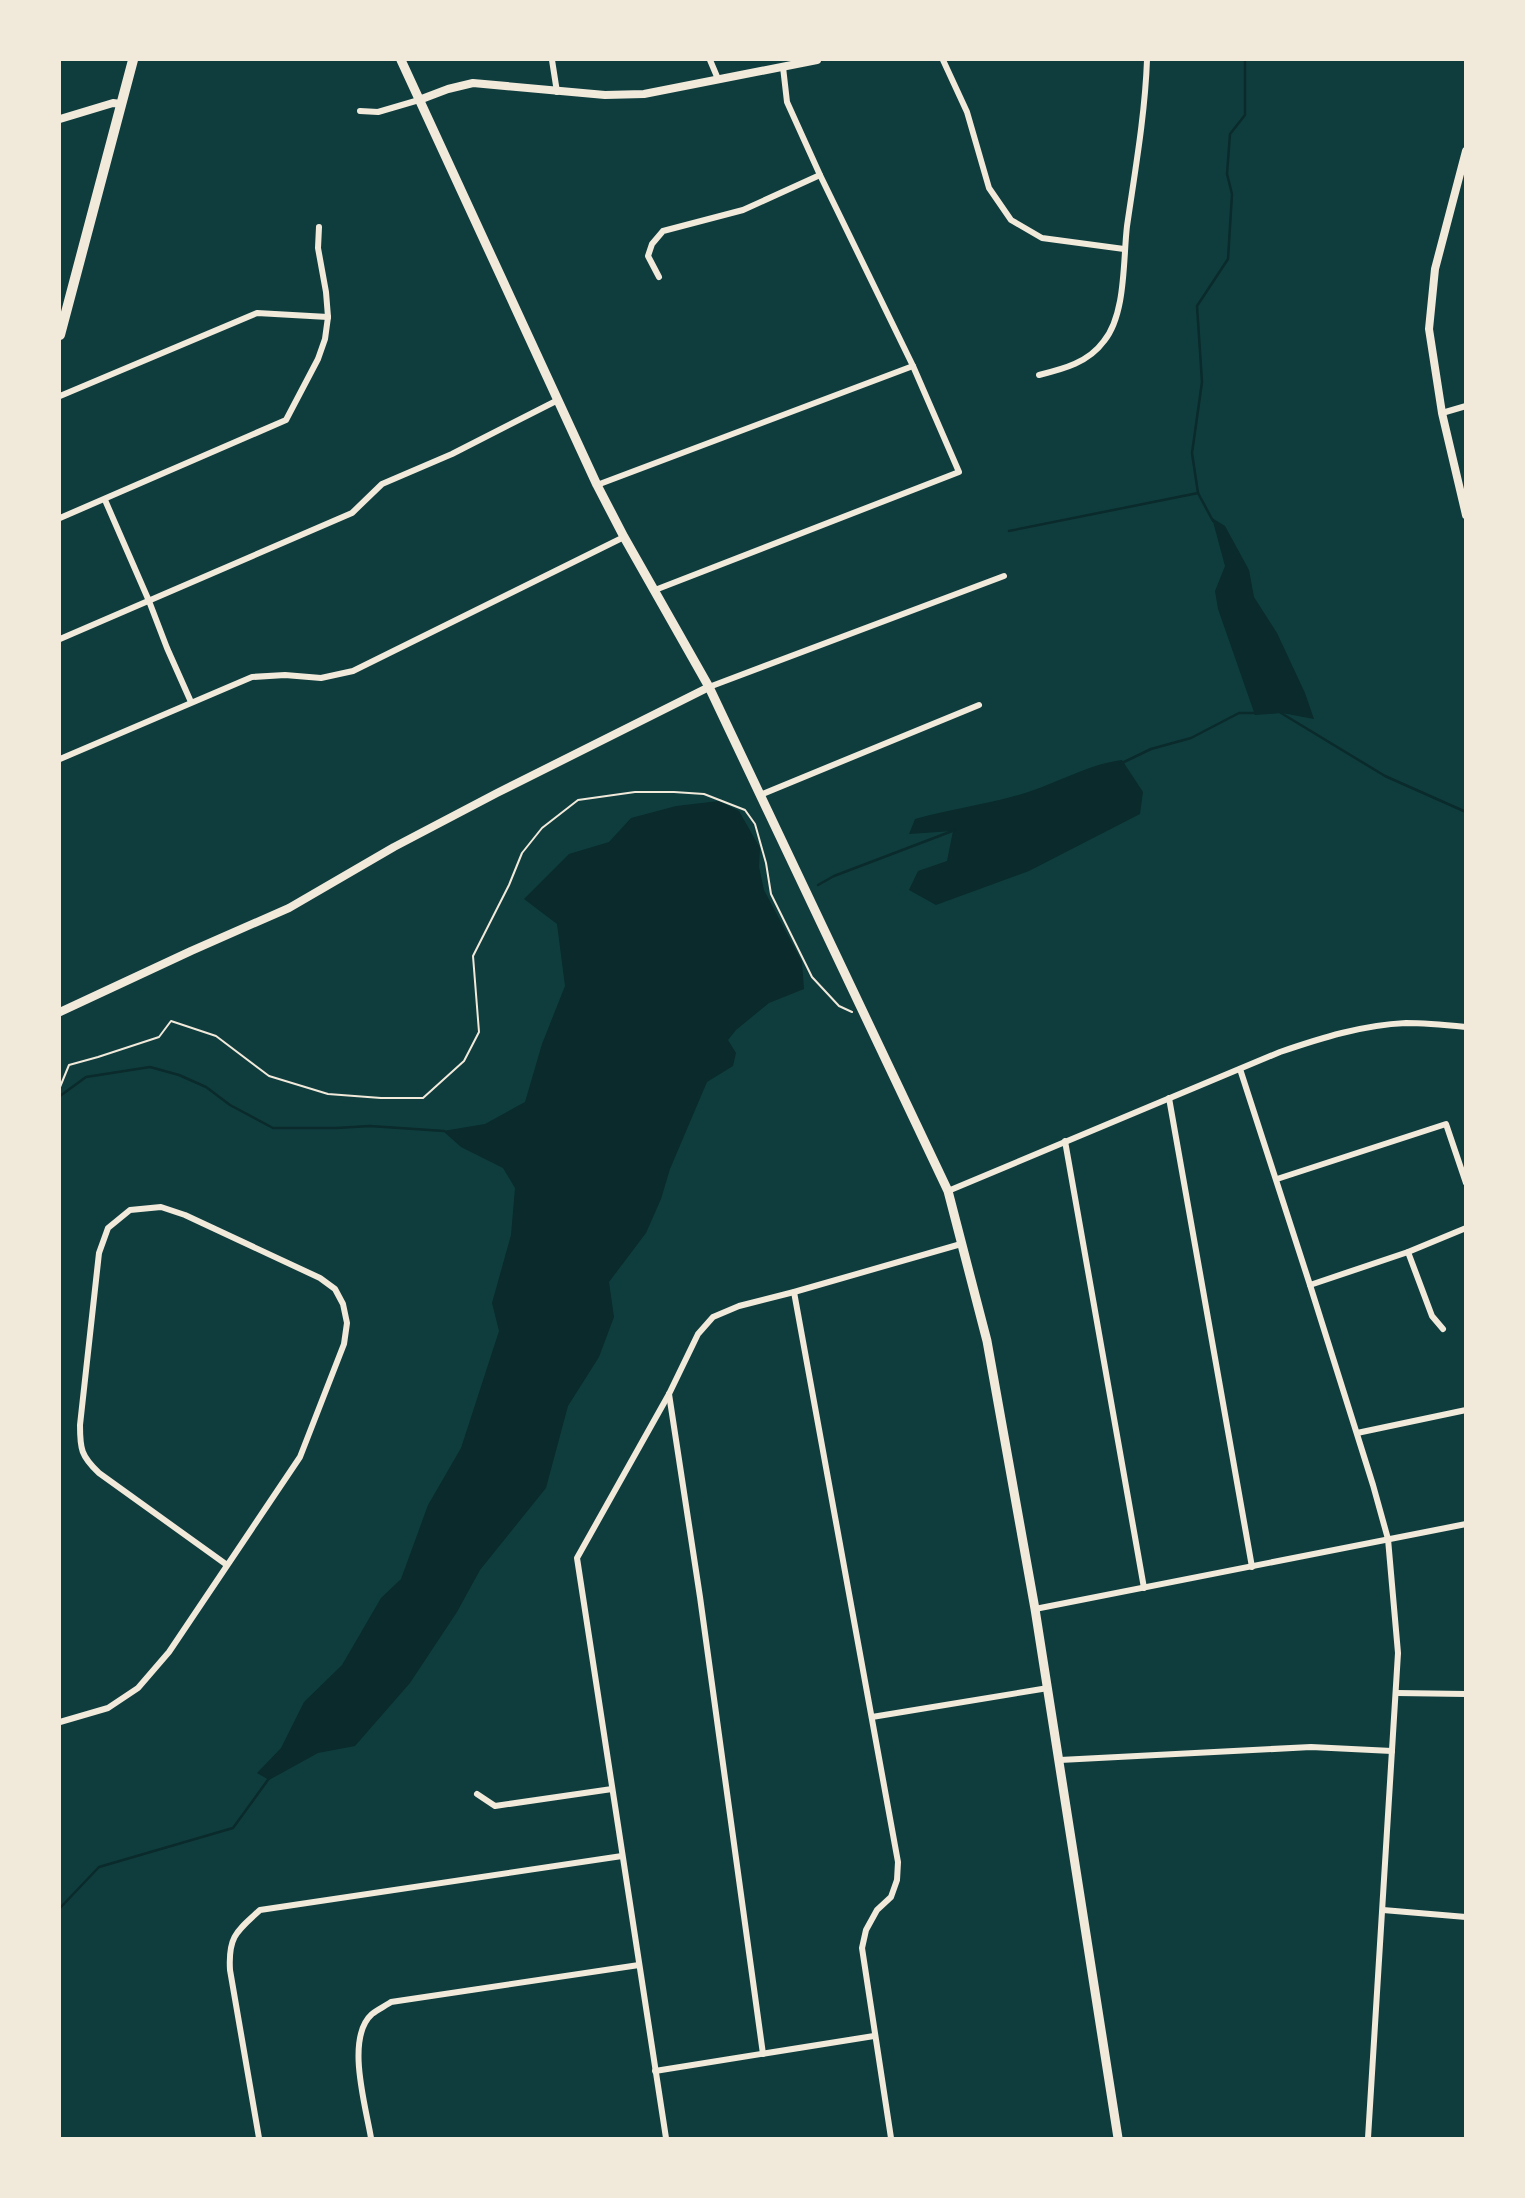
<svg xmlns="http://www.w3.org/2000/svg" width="1525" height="2198" font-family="Barlow,sans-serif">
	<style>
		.water { fill: #0a2a2b }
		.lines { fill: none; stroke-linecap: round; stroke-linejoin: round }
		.stream { stroke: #0a2a2b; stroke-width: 2.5 }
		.path { stroke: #f1e9da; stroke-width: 2 }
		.minor { stroke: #f1e9da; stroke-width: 6 }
		.tertiary { stroke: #f1e9da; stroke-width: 8 }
		.secondary { stroke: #f1e9da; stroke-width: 9 }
		.primary { stroke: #f1e9da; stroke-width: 10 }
	</style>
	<rect width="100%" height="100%" fill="#0f3d3e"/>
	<g class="water">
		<path d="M1212,518L1225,526L1249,570L1254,597L1277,633L1305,693L1314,719L1282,713L1255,715L1218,609L1215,591L1225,566Z"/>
		<path d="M1122,760L1143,792L1140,814L1029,871L936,905L909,890L918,871L947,861L953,831L909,834L915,819C954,808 993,804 1031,791C1061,781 1090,764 1122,760Z"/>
		<path d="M719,801L739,811L760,848L759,867L764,890L802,962L804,989L769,1003L736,1030L728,1040L736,1053L733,1066L707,1082L670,1169L661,1199L646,1233L609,1282L614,1317L599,1357L568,1406L546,1488L480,1570L457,1612L410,1683L355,1746L318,1753L269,1780L257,1773L281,1748L304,1702L342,1665L381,1598L401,1579L428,1505L461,1448L499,1331L492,1303L511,1235L515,1188L503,1168L461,1147L443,1131L485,1124L525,1102L542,1044L565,986L557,924L524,899L569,854L609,842L631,818L676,806Z"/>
	</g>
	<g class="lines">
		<g class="stream">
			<path d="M1198,493L1192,453L1202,382L1197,306L1228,259L1232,194L1227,174L1230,134L1245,115V60"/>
			<path d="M1009,531L1198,493L1213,521"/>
			<path d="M1281,713L1385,776L1466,812"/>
			<path d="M1120,764L1151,749L1191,738L1239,713H1257"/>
			<path d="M818,885L834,876L955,830"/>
			<path d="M60,1096L86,1077L150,1067L179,1075L206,1087L230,1105L273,1128H336L370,1126L444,1131"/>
			<path d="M60,1908L99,1867L233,1828L270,1777"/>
		</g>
		<path class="path" d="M60,1087L69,1065L98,1057L159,1037L171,1021L216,1036L269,1076L328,1094L381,1098H423L464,1061L479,1032L473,956L509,885L522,853L542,828L578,800L635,792H674L704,794L745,810L755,824L766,863L771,894L812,977L839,1006L852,1012"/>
		<g class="minor">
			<path d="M552,60L557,92"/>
			<path d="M710,60L718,79"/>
			<path d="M943,60L967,112L989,188L1011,220L1042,238L1124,249"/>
			<path d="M360,111L378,112L419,100"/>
			<path d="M659,277L648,256L652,244L663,231L743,210L820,175"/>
			<path d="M1039,375C1063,369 1088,363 1104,341C1126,314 1123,260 1127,226C1135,171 1145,115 1147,60"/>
			<path d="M60,396L257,313L328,317"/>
			<path d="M1442,413L1466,406"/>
			<path d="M597,485L913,366"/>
			<path d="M105,500L149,601L167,648L191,702"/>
			<path d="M60,518L286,420L318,359L325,339L328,317L326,292L318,248L319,227"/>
			<path d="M655,590L959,472L913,366L820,175L787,102L783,67"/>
			<path d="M60,639L352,513L382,484L452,454L558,400"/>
			<path d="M709,687L1004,576"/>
			<path d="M60,759L252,677L285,675L321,678L353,671L624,537"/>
			<path d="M760,795L979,705"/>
			<path d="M1240,1069L1310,1285L1373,1485L1388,1539L1398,1653L1368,2138"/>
			<path d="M1169,1098L1252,1567"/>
			<path d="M1065,1141L1144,1588"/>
			<path d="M1277,1179L1446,1124L1466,1183"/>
			<path d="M948,1191L1280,1052C1321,1038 1362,1025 1406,1023C1426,1023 1446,1025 1466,1027"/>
			<path d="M1408,1252L1432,1316L1443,1329"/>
			<path d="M1310,1285L1408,1252L1466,1228"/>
			<path d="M794,1292L898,1862L897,1880L891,1897L877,1910L866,1930L862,1948L891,2138"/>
			<path d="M669,1394L700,1597L763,2054"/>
			<path d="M1357,1433L1466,1410"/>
			<path d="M1035,1609L1466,1524"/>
			<path d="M1397,1693L1466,1694"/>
			<path d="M872,1717L1048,1688"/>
			<path d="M60,1722L108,1708L138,1688L169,1652L300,1457L344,1344L347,1323L343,1304L335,1289L320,1278L185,1215L161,1207L130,1210L108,1228L99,1253L80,1425C80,1449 81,1456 99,1473L227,1565"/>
			<path d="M1060,1760L1311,1747L1392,1751"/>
			<path d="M477,1794L495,1806L612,1789"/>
			<path d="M1383,1910L1466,1917"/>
			<path d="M655,2071L874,2036"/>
			<path d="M259,2138L230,1970C228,1936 237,1931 260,1910L622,1856"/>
			<path d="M371,2138C366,2107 345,2038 372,2014C377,2010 385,2006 391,2002L639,1965"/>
			<path d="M666,2138L577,1558L669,1394L698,1334L713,1317L739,1306L794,1292L961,1244"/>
		</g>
		<g class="tertiary">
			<path d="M419,100L448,89L473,83L605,95L644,94L817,60"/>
			<path d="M60,119L113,103L121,104"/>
			<path d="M1466,151L1435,269L1429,329L1442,413L1466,515"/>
			<path d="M60,1012L191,951L289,908L394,847L497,793L709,687"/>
		</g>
		<path class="secondary" d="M401,60L597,485L624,537L709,687L948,1191L987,1341L1035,1609L1118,2138"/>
		<path class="primary" d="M60,335L133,60"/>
	</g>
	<rect width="1525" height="2198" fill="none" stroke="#f1e9da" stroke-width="122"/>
</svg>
